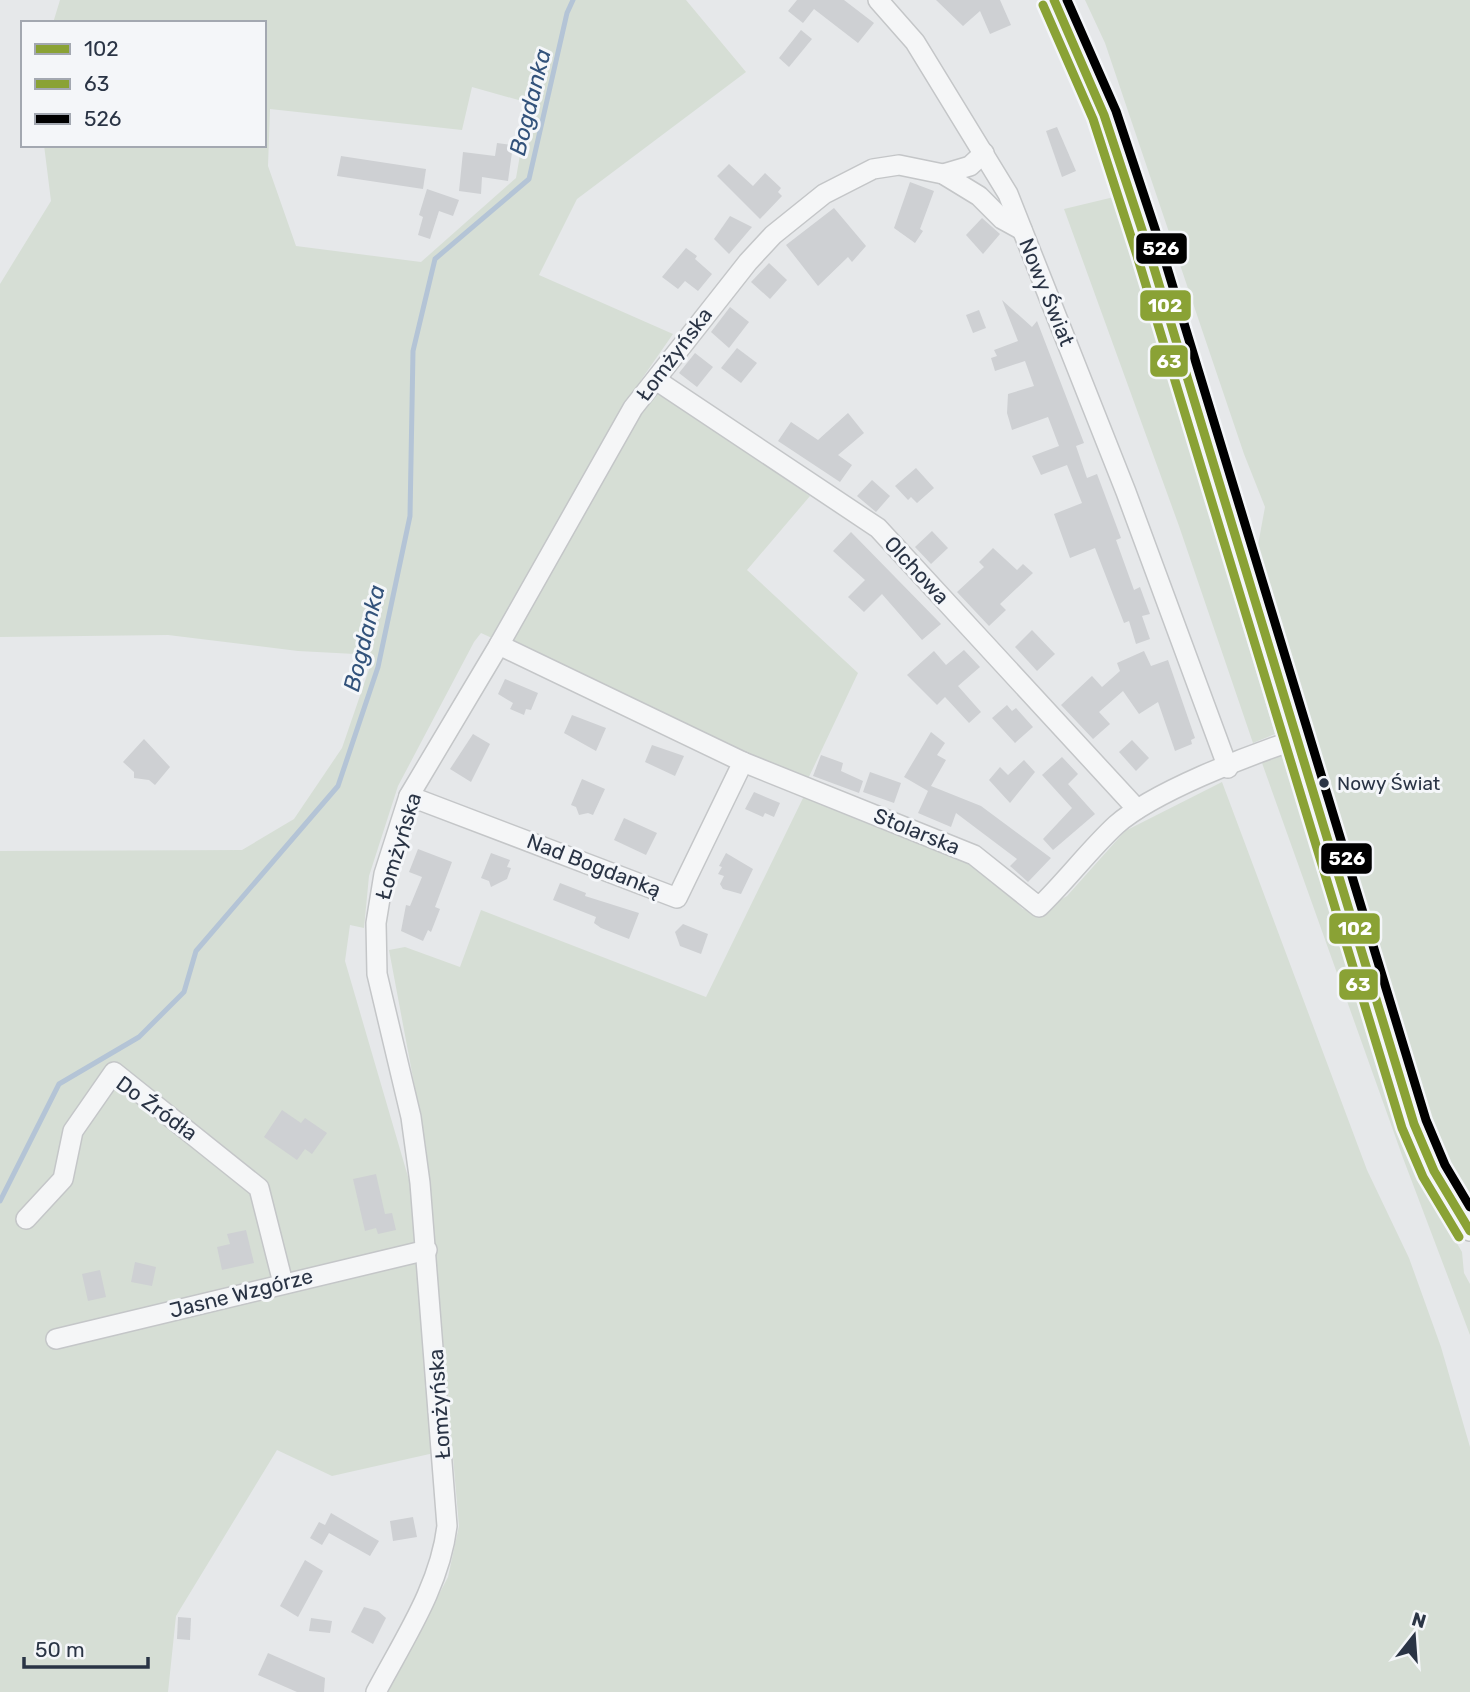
<svg xmlns="http://www.w3.org/2000/svg" width="1470" height="1692" font-family="Rubik,sans-serif">
	<style>
		.green { fill: #d6ded5; fill-rule: evenodd }
		.lines { fill: none; stroke-linecap: round; stroke-linejoin: round }
		.stream { stroke: #b4c4d6; stroke-width: 5 }
		.building { fill: #ced0d3 }
		.minor-casing { stroke: #c4c6c8; stroke-width: 22 }
		.minor { stroke: #f5f6f7; stroke-width: 19 }
		.bus-1-casing { stroke: #f4f6f9; stroke-width: 14 }
		.bus-2-casing { stroke: #f4f6f9; stroke-width: 14 }
		.bus-3-casing { stroke: #f4f6f9; stroke-width: 14 }
		.bus-1 { stroke: #8aa235; stroke-width: 9 }
		.bus-2 { stroke: #8aa235; stroke-width: 9 }
		.bus-3 { stroke: #000; stroke-width: 9 }
		.bus-dot { fill: #2a3445; stroke: #f4f6f9; stroke-width: 2.5 }
		.labels { text-anchor: middle; dominant-baseline: central; stroke-width: 6; stroke-linejoin: round; paint-order: stroke }
		.bus-label { font-size: 19px; fill: #2a3445; stroke: #f4f6f9; text-anchor: start }
		.street-label { font-size: 21px; fill: #2a3445; stroke: #f4f6f9 }
		.water-label { font-size: 23px; font-style: italic; fill: #32527b; stroke: #f4f6f9 }
		.line-badge { stroke: #f4f6f9; stroke-width: 2.5 }
		.badge-label { font-size: 19px; text-anchor: middle; font-weight: bold; fill: #fff }
	</style>
	<rect width="100%" height="100%" fill="#e6e8ea"/>
	<g class="green">
		<path d="M60,0H686L746,72L577,199L539,275L673,334L641,380L810,496L747,570L858,673L807,781L481,633L474,642L398,786L369,876L364,928L350,925L345,961L411,1187L434,1453L332,1476L277,1450L176,1616L168,1692H0V851L242,850L294,819L342,748L374,655L298,651L168,635L0,637V284L51,201L44,145H264V23H53ZM472,87L529,103L516,178L421,262L296,246L268,166L270,109L462,130Z"/>
		<path d="M1085,0H1470V1202L1426,1116L1363,919L1320,754L1256,556L1265,507L1244,454L1105,43Z"/>
		<path d="M1114,197L1275,734L1253,743L1179,526L1064,209Z"/>
		<path d="M1284,753L1380,1069L1414,1169L1462,1252L1464,1273L1470,1284V1335L1403,1158L1262,763Z"/>
		<path d="M1222,782L1367,1170L1409,1258L1441,1347L1470,1447V1692H388L448,1577L459,1526L426,1147L389,950L405,947L460,967L481,910L706,997L804,796L982,869L1023,909L1038,913L1067,896L1125,831Z"/>
	</g>
	<g class="lines">
		<path class="stream" d="M0,1201L59,1084L139,1037L184,992L196,951L338,786L378,667L410,516L413,351L435,259L529,179L567,13L573,0"/>
	</g>
	<g class="building">
		<path d="M797,0H844L874,23L858,43L814,9L803,23L788,11Z"/>
		<path d="M936,0H1000L1011,25L990,34L980,11L963,26Z"/>
		<path d="M801,30L812,39L789,67L779,58Z"/>
		<path d="M1057,127L1076,171L1062,177L1046,131Z"/>
		<path d="M497,143L513,145L508,181L482,177L481,194L459,191L463,152L495,156Z"/>
		<path d="M341,156L426,169L423,189L337,176Z"/>
		<path d="M729,164L753,186L765,173L781,188L778,192L782,196L760,219L717,176Z"/>
		<path d="M910,182L934,191L920,229L923,231L915,243L894,228Z"/>
		<path d="M427,189L459,200L453,216L439,211L430,239L418,235L423,217L419,215Z"/>
		<path d="M834,208L866,246L852,262L848,257L818,286L786,245Z"/>
		<path d="M730,216L752,227L729,254L714,239Z"/>
		<path d="M982,218L1000,234L983,254L966,235Z"/>
		<path d="M686,248L697,256L695,259L712,274L698,291L685,281L678,289L662,277Z"/>
		<path d="M769,263L787,280L770,299L751,282Z"/>
		<path d="M1002,300L1032,327L1037,321L1084,443L1076,446L1087,478L1097,474L1121,538L1116,540L1134,590L1140,587L1150,614L1142,616L1150,639L1136,644L1129,621L1124,623L1095,548L1070,558L1054,514L1082,503L1067,465L1041,475L1032,456L1059,446L1048,417L1012,430L1007,413L1008,394L1034,386L1025,361L995,371L991,358L997,356L994,350L1018,341Z"/>
		<path d="M730,307L749,322L729,348L711,332Z"/>
		<path d="M979,310L986,328L973,333L966,315Z"/>
		<path d="M737,348L757,363L741,383L721,368Z"/>
		<path d="M695,353L713,367L697,387L679,373Z"/>
		<path d="M848,413L864,433L838,455L852,465L840,482L778,441L791,422L818,440Z"/>
		<path d="M916,468L934,488L917,503L911,497L908,500L895,486Z"/>
		<path d="M872,480L890,496L876,512L857,496Z"/>
		<path d="M932,531L948,548L931,564L915,547Z"/>
		<path d="M851,532L941,624L922,640L882,594L864,612L848,597L865,580L833,551Z"/>
		<path d="M993,548L1017,570L1023,564L1033,573L1000,604L1006,610L989,626L957,592L984,567L979,562Z"/>
		<path d="M1032,630L1055,654L1037,671L1015,647Z"/>
		<path d="M964,650L980,667L958,686L981,712L969,723L945,697L937,705L907,675L934,651L946,665Z"/>
		<path d="M1144,651L1151,666L1168,660L1195,738L1191,740L1192,744L1175,751L1158,702L1139,714L1123,691L1099,712L1110,724L1093,739L1061,705L1092,676L1102,687L1120,671L1117,663Z"/>
		<path d="M505,679L538,693L531,710L526,709L524,715L510,709L513,703L498,694Z"/>
		<path d="M1007,705L1012,711L1016,708L1033,727L1015,743L992,718Z"/>
		<path d="M572,715L606,728L596,751L564,733Z"/>
		<path d="M931,732L945,743L937,755L946,760L931,786L981,806L1051,858L1028,882L1010,866L1017,859L956,813L951,827L918,813L928,791L904,777Z"/>
		<path d="M473,734L490,744L471,782L450,769Z"/>
		<path d="M144,739L170,767L155,785L149,780L134,778V772L123,762Z"/>
		<path d="M1132,740L1149,758L1136,771L1119,752Z"/>
		<path d="M652,745L684,756L675,776L645,762Z"/>
		<path d="M821,755L843,763L841,771L863,781L859,793L813,776Z"/>
		<path d="M1062,757L1078,774L1068,784L1095,814L1053,850L1043,839L1072,808L1042,775Z"/>
		<path d="M1024,760L1035,772L1010,803L989,780L1000,767L1008,775Z"/>
		<path d="M870,772L901,783L894,803L863,792Z"/>
		<path d="M582,779L605,789L593,815L588,813L579,815L576,807L571,805Z"/>
		<path d="M754,792L780,803L774,817L765,813L763,817L745,809Z"/>
		<path d="M624,818L657,833L646,855L614,840Z"/>
		<path d="M418,849L452,862L435,907L440,909L431,932L428,930L423,941L401,931L406,905L410,906L422,877L409,872Z"/>
		<path d="M491,853L510,860L507,867L511,868L507,879L491,887L489,881L481,878Z"/>
		<path d="M726,853L753,869L741,894L723,889L720,884L724,876L718,874L722,867L719,866Z"/>
		<path d="M560,883L586,893L585,896L639,913L629,939L601,928L594,923L596,917L553,900Z"/>
		<path d="M683,924L708,934L701,954L680,946L675,932Z"/>
		<path d="M282,1110L301,1123L305,1118L327,1133L312,1154L305,1149L297,1160L264,1137Z"/>
		<path d="M376,1174L385,1214L392,1213L396,1230L378,1234L376,1228L365,1231L353,1179Z"/>
		<path d="M246,1230L254,1263L222,1270L217,1247L230,1244L227,1234Z"/>
		<path d="M135,1262L156,1267L152,1286L131,1282Z"/>
		<path d="M100,1270L106,1297L88,1301L82,1274Z"/>
		<path d="M331,1513L379,1541L370,1556L329,1533L322,1545L310,1538L319,1522L325,1525Z"/>
		<path d="M413,1517L417,1537L393,1541L390,1521Z"/>
		<path d="M305,1560L323,1571L298,1617L280,1606Z"/>
		<path d="M364,1607L378,1611L386,1618L373,1644L351,1632Z"/>
		<path d="M178,1617L191,1618L190,1640L177,1639Z"/>
		<path d="M311,1618L332,1621L330,1633L309,1631Z"/>
		<path d="M268,1653L325,1678L324,1692H297L258,1675Z"/>
	</g>
	<g class="lines">
		<defs>
			<g id="minor">
				<path d="M878,0L915,42L1008,194L1126,492L1228,768"/>
				<path d="M1054,0L1104,115L1147,245L1330,855L1414,1124L1434,1171L1470,1231"/>
				<path d="M943,174L970,166L984,153"/>
				<path d="M656,380L878,528L1137,809"/>
				<path d="M499,645L743,762L974,855L1039,907C1066,881 1089,850 1116,825C1153,792 1247,756 1295,740"/>
				<path d="M409,796L677,898L743,762"/>
				<path d="M26,1219L63,1179L73,1131L114,1072L259,1188L283,1283"/>
				<path d="M56,1339L427,1250"/>
				<path d="M376,1692C404,1639 440,1586 447,1526L420,1183L411,1117L377,974L376,923L384,874L409,796L499,645L633,408L748,262L773,235L824,194L873,169L899,165L943,174L979,196L1002,219L1022,230"/>
			</g>
		</defs>
		<use href="#minor" class="minor-casing"/>
		<use href="#minor" class="minor"/>
		<defs>
			<path id="bus-1" d="M1054,0L1104,115L1147,245L1414,1124L1434,1171L1470,1231"/>
			<path id="bus-2" d="M1043,5L1093,119L1135,249L1402,1128L1423,1177L1459,1237"/>
			<path id="bus-3" d="M1067,0L1116,111L1159,241L1426,1120L1445,1165L1470,1207"/>
		</defs>
		<use href="#bus-1" class="bus-1-casing"/>
		<use href="#bus-2" class="bus-2-casing"/>
		<use href="#bus-3" class="bus-3-casing"/>
		<use href="#bus-1" class="bus-1"/>
		<use href="#bus-2" class="bus-2"/>
		<use href="#bus-3" class="bus-3"/>
	</g>
	<circle class="bus-dot" cx="1324" cy="783" r="6"/>
	<g class="labels">
		<g class="bus-label">
			<text x="1337" y="783">Nowy Świat</text>
		</g>
		<g class="street-label">
			<text transform="translate(1047 292) rotate(68)">Nowy Świat</text>
			<text transform="translate(674 354) rotate(-53)">Łomżyńska</text>
			<text transform="translate(917 570) rotate(47)">Olchowa</text>
			<text transform="translate(917 831) rotate(22)">Stolarska</text>
			<text transform="translate(398 846) rotate(-73)">Łomżyńska</text>
			<text transform="translate(594 865) rotate(21)">Nad Bogdanką</text>
			<text transform="translate(157 1108) rotate(36)">Do Źródła</text>
			<text transform="translate(241 1293) rotate(-14)">Jasne Wzgórze</text>
			<text transform="translate(439 1404) rotate(-94)">Łomżyńska</text>
		</g>
		<g class="water-label">
			<text transform="translate(530 102) rotate(-76)">Bogdanka</text>
			<text transform="translate(364 638) rotate(-76)">Bogdanka</text>
		</g>
	</g>
	<g class="line-badge">
		<rect x="1135" y="232" width="53" height="33" rx="7" fill="#000"/>
		<rect x="1139" y="289" width="53" height="33" rx="7" fill="#8aa235"/>
		<rect x="1149" y="344" width="40" height="34" rx="7" fill="#8aa235"/>
		<rect x="1320" y="842" width="53" height="33" rx="7" fill="#000"/>
		<rect x="1328" y="912" width="53" height="33" rx="7" fill="#8aa235"/>
		<rect x="1338" y="968" width="41" height="33" rx="7" fill="#8aa235"/>
	</g>
	<g class="badge-label">
		<text x="1161" y="255">526</text>
		<text x="1165" y="312">102</text>
		<text x="1169" y="368">63</text>
		<text x="1347" y="865">526</text>
		<text x="1355" y="935">102</text>
		<text x="1358" y="991">63</text>
	</g>
	<rect x="21" y="21" width="245" height="126" fill="#f4f6f9" stroke="#a3a8b1" stroke-width="2"/>
	<rect x="35" y="44" width="35" height="10" fill="#8aa235" stroke="#a3a8b1" stroke-width="2"/>
	<text x="84" y="56" font-size="21" fill="#2a3445">102</text>
	<rect x="35" y="79" width="35" height="10" fill="#8aa235" stroke="#a3a8b1" stroke-width="2"/>
	<text x="84" y="91" font-size="21" fill="#2a3445">63</text>
	<rect x="35" y="114" width="35" height="10" fill="#000000" stroke="#a3a8b1" stroke-width="2"/>
	<text x="84" y="126" font-size="21" fill="#2a3445">526</text>
	<g transform="translate(1414 1636) rotate(17)" stroke="#f4f6f9" stroke-width="5" paint-order="stroke">
	<path d="M0-5L12 26L0 18L-12 26Z" fill="#2a3445"/>
	<text y="-10" font-size="19" font-weight="bold" text-anchor="middle" fill="#2a3445">N</text>
	</g>
	<path d="M24 1657v10h124v-10" fill="none" stroke="#2a3445" stroke-width="3.5"/>
	<text x="35" y="1657" font-size="21" fill="#2a3445" stroke="#f4f6f9" stroke-width="5" paint-order="stroke">50 m</text>
</svg>
